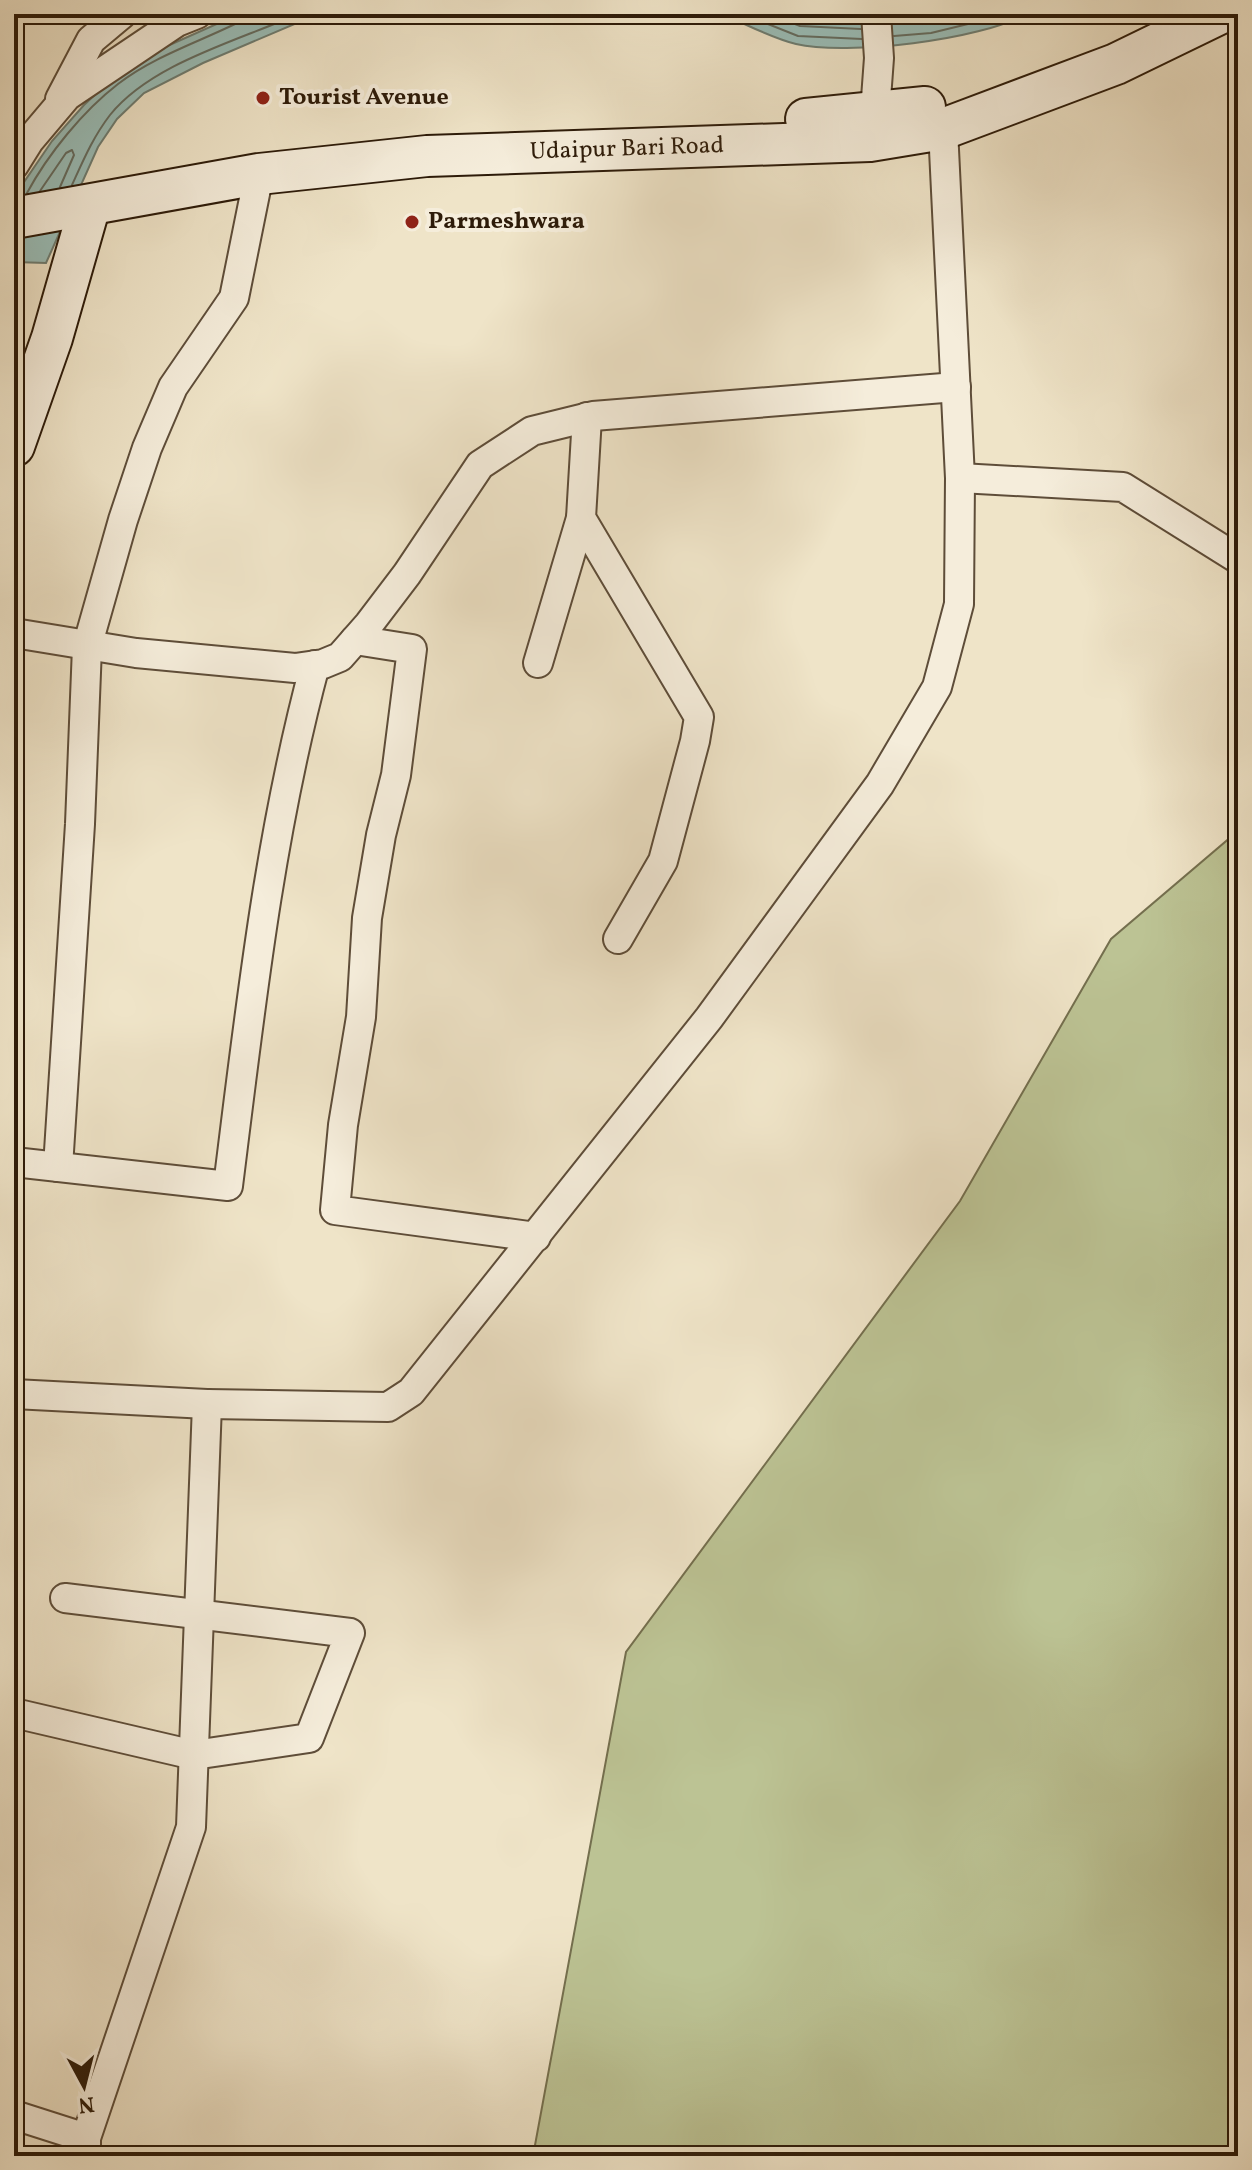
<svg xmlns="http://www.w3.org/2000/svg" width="1252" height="2170" font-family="Vollkorn,serif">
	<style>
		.green { fill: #bcc394; stroke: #746f4e; stroke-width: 2 }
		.water { fill: #9abeb8; stroke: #6e7d72; stroke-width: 2 }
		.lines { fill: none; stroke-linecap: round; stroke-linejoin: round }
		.shore { stroke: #646c60; stroke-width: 2 }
		.street-casing { stroke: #5e4d39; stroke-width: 32 }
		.secondary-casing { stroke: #2d1b09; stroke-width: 44 }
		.street { stroke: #f5eddb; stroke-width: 28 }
		.secondary { stroke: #f5eddb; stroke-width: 40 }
		.poi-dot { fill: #8f2418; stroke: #f5eddb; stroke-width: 3 }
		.labels { text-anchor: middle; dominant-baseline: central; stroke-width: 8; stroke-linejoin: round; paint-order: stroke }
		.poi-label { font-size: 24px; font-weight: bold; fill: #2d1b09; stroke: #f5eddb; text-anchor: start }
		.street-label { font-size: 24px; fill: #2d1b09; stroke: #f5eddb }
	</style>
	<rect width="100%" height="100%" fill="#efe4c8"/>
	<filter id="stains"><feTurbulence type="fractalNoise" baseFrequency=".0025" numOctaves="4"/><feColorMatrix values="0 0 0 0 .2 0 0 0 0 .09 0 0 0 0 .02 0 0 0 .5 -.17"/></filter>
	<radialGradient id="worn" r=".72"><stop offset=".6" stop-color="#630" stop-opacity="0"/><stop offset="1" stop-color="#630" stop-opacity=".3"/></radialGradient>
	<path class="green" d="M1238,831V2156H533L626,1652L960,1201L1111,939Z"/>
	<g class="water">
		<path d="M239,14H318L203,63L144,93L117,119L98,147L46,263L14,262V213L20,188L52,141L84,105L114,77L165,47Z"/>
		<path d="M722,14H1025C982,40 846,56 796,44C771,38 746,24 722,14Z"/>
	</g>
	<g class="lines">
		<g class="shore">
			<path d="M743,14L798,36L862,39"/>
			<path d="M770,14L800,26L861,29"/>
			<path d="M894,36L931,33L1009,14"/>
			<path d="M72,185C83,161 93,137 110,115C152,63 238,41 298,14"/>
			<path d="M40,191L66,153L72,150L74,155L60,187"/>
			<path d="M27,193C48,154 83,111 118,84C153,57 196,43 235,24L239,14"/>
		</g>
		<defs>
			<g id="street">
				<path d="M60,99L91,40L122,14"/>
				<path d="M875,112L879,58L876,14"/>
				<path d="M14,165L29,141L67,96L177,22L197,14"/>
				<path d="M587,417L581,518L699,717L695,741L663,861L618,939"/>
				<path d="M960,478L1123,487L1238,559"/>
				<path d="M14,633L136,653L295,668L323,664L340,657L369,624L407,574L480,465L532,431L593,416L956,387"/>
				<path d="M355,640L412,649L396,775L381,835L367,918L361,1017L343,1125L335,1210L536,1237"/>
				<path d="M538,663L581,518"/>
				<path d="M14,1162L228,1186C250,1011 269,836 315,665"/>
				<path d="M58,1167L80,824L87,647L123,520L147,448L173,387L234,298L259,174"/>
				<path d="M14,1394L207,1404"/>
				<path d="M14,1713L194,1755L309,1738L350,1633L65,1598"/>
				<path d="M14,2115L86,2138"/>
				<path d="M86,2156V2138L191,1827L207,1404L388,1407L411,1392L709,1018L880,784L937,687L959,604L960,478L943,129"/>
			</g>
			<g id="secondary">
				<path d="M806,119L925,107"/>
				<path id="s1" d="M14,218L259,174L427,156L870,141L943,129L1116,64L1219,14"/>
				<path d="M14,446L52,338L90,205"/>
			</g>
		</defs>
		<use href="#street" class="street-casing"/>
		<use href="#secondary" class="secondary-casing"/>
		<use href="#street" class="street"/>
		<use href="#secondary" class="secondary"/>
	</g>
	<g class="poi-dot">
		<circle cx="263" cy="98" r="8"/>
		<circle cx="412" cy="222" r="8"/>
	</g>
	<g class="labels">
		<g class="poi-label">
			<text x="279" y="98">Tourist Avenue</text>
			<text x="428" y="222">Parmeshwara</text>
		</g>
		<g class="street-label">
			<text stroke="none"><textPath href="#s1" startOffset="618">Udaipur Bari Road</textPath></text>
		</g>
	</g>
	<rect width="1252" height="2170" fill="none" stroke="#efe4c8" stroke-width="48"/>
	<rect x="16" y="16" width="1220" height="2138" fill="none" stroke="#2d1b09" stroke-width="4"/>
	<rect x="24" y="24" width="1204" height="2122" fill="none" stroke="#2d1b09" stroke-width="2"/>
	<g transform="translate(84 2086) rotate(173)" stroke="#f5eddb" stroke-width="6" paint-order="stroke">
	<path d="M0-6L14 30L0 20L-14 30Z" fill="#2d1b09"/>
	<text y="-12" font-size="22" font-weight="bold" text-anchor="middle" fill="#2d1b09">N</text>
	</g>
	<rect width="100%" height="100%" filter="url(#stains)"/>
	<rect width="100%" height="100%" fill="url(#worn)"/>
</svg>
